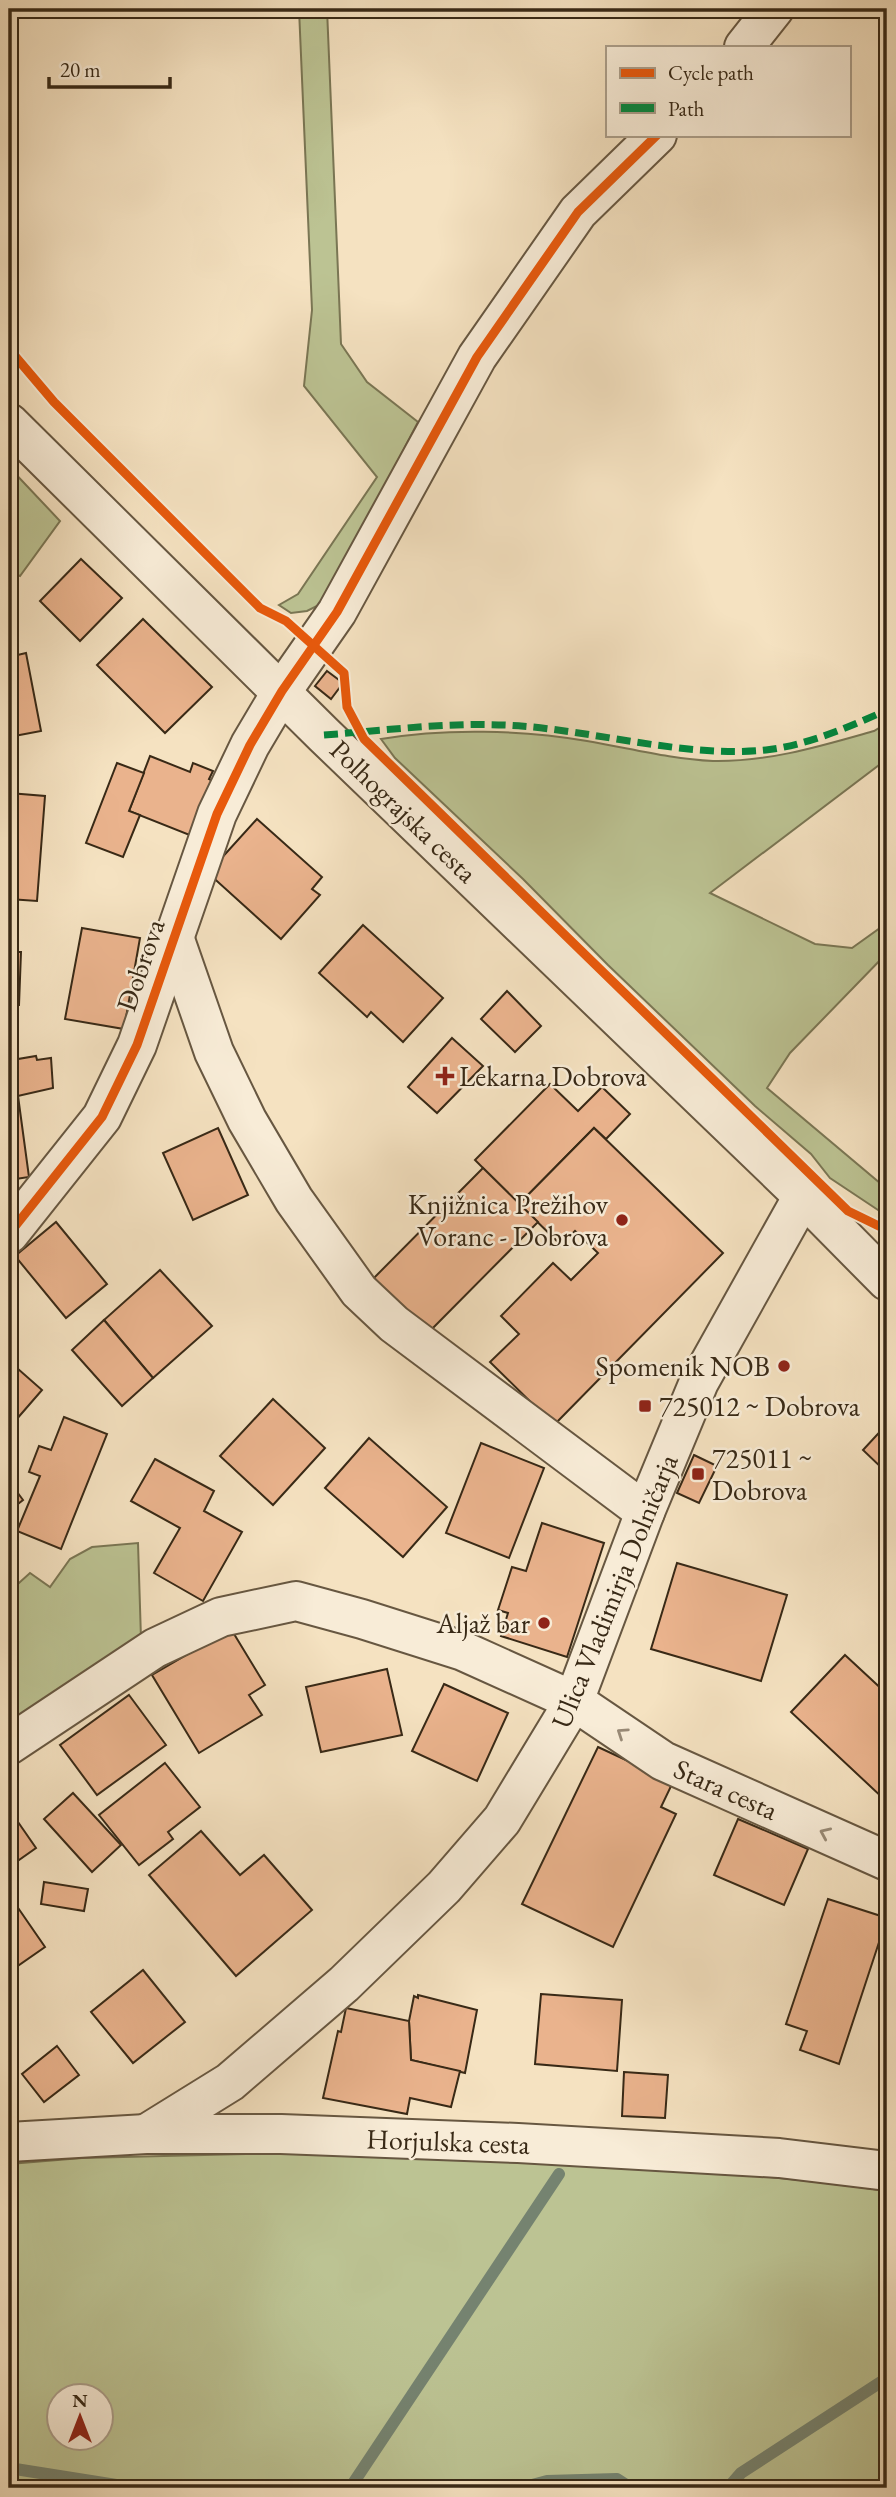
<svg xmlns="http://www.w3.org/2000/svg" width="896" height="2497" font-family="'EB Garamond',serif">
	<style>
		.green { fill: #bcc393; stroke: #7a7654; stroke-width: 2; fill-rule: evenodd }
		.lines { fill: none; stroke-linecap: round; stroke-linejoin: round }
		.stream { stroke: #758370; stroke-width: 12 }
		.building { fill: #eab38d; stroke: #382916; stroke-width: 2 }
		.minor-casing { stroke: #675741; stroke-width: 42 }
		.tertiary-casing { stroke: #675741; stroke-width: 42 }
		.minor { stroke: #f8ecd7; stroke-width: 38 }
		.tertiary { stroke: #f8ecd7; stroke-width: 38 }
		.quiet { stroke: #00873e; stroke-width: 7; stroke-dasharray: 14 7; stroke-linecap: butt }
		.cycleway-casing { stroke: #f8ecd7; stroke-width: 13 }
		.cycleway { stroke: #e8590c; stroke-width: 9 }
		.oneway { stroke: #988a76 }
		.poi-dot { fill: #8f2418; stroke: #f8ecd7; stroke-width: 2.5 }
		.labels { text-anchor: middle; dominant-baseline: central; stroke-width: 5; stroke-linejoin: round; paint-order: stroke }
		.street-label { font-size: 28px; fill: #382916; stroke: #f8ecd7 }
		.poi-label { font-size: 28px; fill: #382916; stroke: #f8ecd7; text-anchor: start }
	</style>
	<rect width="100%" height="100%" fill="#f5e2c1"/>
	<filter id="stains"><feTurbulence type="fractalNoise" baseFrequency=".00286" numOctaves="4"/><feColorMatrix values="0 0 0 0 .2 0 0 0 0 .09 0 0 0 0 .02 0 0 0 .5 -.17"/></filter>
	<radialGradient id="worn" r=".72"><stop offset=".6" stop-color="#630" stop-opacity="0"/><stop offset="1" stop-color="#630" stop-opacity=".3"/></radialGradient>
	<g class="green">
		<path d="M299,9H327L341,344L367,382L418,422L340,572L319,605L307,611L291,613L279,605L298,594L377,477L304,386L312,310Z"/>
		<path d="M9,467L60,521L20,576L9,572Z"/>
		<path d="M887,723V759L710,893L815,944L852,948L887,923V953L790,1053L767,1088L887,1189V1216L830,1178L811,1154L755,1106L608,965L523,879L395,758L381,739C446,728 522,730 587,741C629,748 670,759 713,761C769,762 821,746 874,731Z"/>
		<path d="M138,1543L141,1639L9,1726V1592L30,1573L50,1587L70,1559L92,1547Z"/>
		<path d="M289,2153C489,2159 689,2163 887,2191V2488H9V2164L82,2158ZM60,2396H102V2438H60Z"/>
	</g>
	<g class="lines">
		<g class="stream">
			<path d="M9,2468L135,2488"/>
			<path d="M350,2488L559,2174"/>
			<path d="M521,2488L547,2481L617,2479L631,2488"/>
			<path d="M728,2488L741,2473L887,2378"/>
		</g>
	</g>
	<g class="building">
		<path d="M81,559L122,598L80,641L40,601Z"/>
		<path d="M143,619L212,687L165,733L97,665Z"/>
		<path d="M26,653L41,731L9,737V657Z"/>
		<path d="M327,671L343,683L331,699L315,686Z"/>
		<path d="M150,756L190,772L193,763L213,771L209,779L213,781L192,836L129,811Z"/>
		<path d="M117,763L144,773L129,811L140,815L123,857L86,843Z"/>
		<path d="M9,793L45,796L37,901L9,899Z"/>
		<path d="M257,819L322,877L312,889L320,895L281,939L208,873Z"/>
		<path d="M363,925L443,998L403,1042L371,1012L367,1017L319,973Z"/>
		<path d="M82,928L140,938L124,1029L65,1019Z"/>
		<path d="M9,952H21L19,1005H12L11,1040H9Z"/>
		<path d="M507,991L541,1026L515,1052L481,1019Z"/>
		<path d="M452,1038L483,1066L437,1113L408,1087Z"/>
		<path d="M9,1054H11L12,1060L36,1056L37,1060L51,1058L53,1088L9,1098Z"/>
		<path d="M550,1084L578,1111L602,1087L630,1114L606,1139L594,1128L519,1204L475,1160Z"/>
		<path d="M18,1096L29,1177L9,1180V1098Z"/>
		<path d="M218,1128L248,1195L193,1220L163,1153Z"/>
		<path d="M594,1128L723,1253L554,1425L490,1362L519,1334L501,1316L553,1263L571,1280L598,1253L575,1231L561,1245L519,1204Z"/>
		<path d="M483,1168L538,1222L419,1342L364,1288Z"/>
		<path d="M56,1222L107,1284L66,1318L15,1256Z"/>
		<path d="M160,1270L212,1326L153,1378L104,1320Z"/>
		<path d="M104,1320L153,1378L122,1406L72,1350Z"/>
		<path d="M9,1361L42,1390L9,1428Z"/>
		<path d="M273,1399L325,1448L273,1505L220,1456Z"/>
		<path d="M64,1417L107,1434L61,1549L17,1531L40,1476L29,1472L39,1446L51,1450Z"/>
		<path d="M887,1424V1473L863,1450Z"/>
		<path d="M369,1438L447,1507L403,1557L325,1488Z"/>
		<path d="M481,1443L544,1468L509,1558L446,1533Z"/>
		<path d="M694,1455L717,1466L699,1503L677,1493Z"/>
		<path d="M155,1459L214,1491L204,1511L242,1532L203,1601L154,1573L180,1528L131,1501Z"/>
		<path d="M9,1481L23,1500L9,1511Z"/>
		<path d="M542,1523L604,1543L567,1657L501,1636L508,1613L498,1610L512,1567L526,1571Z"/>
		<path d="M677,1563L787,1595L761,1681L651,1649Z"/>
		<path d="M231,1629L265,1685L249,1695L262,1715L199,1753L152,1675Z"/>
		<path d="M845,1655L887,1694L886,1801L791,1712Z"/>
		<path d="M387,1669L402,1735L321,1752L306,1687Z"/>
		<path d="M444,1684L508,1713L477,1781L412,1751Z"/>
		<path d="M129,1695L166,1745L97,1795L60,1745Z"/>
		<path d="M598,1747L673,1782L661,1807L676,1814L613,1947L522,1904Z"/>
		<path d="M165,1763L200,1807L168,1832L173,1839L139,1865L99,1815Z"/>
		<path d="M73,1793L121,1845L92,1872L44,1819Z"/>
		<path d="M9,1809L36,1848L9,1867Z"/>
		<path d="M738,1819L808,1849L784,1905L714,1875Z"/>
		<path d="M201,1831L240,1875L264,1855L312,1910L236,1976L149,1875Z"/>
		<path d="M44,1882L88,1889L84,1911L41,1904Z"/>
		<path d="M828,1899L887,1918L839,2064L800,2050L807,2031L786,2024Z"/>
		<path d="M14,1902L45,1947L9,1972V1906Z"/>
		<path d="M143,1970L185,2022L133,2063L91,2012Z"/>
		<path d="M541,1994L622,2000L617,2071L535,2064Z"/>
		<path d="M418,1995L477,2010L465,2073L411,2060L409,2021L414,1996L418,1998Z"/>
		<path d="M346,2008L409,2021L411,2060L460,2071L451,2107L410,2098L407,2114L323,2098L338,2031L341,2032Z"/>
		<path d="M57,2046L79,2075L44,2102L22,2074Z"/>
		<path d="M624,2072L668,2075L665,2118L622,2116Z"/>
	</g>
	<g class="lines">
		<defs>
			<g id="minor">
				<path d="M174,937L214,1052L247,1120L294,1200L359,1291L394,1324L645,1512"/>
				<path d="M9,1234L102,1117L137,1045L217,814L250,745L282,691"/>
				<path d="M9,1745L155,1648L221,1617L296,1601L362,1619L463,1651L574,1701L663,1761L887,1861"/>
				<path d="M146,2134L230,2082L344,1984L444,1887L502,1820L574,1701L645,1512L699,1382L803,1196"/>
			</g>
			<g id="tertiary">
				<path d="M744,47L774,9"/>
				<path d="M9,423L324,735L803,1196L887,1281"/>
				<path d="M282,691L337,612L477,357L578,212L657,135"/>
				<path d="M9,2142L146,2134H281L518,2143L779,2158L887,2171"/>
			</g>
		</defs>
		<use href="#minor" class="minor-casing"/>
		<use href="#tertiary" class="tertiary-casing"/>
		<use href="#minor" class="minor"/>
		<use href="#tertiary" class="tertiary"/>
		<path class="quiet" d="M324,735C390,730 456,721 521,726C599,732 689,758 766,750C808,745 849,727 887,710"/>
		<defs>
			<g id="cycleway">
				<path d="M9,349L54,402L260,608L286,621L344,673L347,707L364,739L848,1211L887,1230"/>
				<path d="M9,1234L102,1117L137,1045L217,814L250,745L282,691L337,612L477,357L578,212L657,135"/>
			</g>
		</defs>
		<use href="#cycleway" class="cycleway-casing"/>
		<use href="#cycleway" class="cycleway"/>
	</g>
	<defs><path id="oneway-chevron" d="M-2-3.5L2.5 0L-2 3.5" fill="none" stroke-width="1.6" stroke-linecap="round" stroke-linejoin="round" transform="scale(1.75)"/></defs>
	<g class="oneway">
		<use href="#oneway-chevron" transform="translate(622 1733) rotate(-146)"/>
		<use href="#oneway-chevron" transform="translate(825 1833) rotate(-156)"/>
	</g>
	<g class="poi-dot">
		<path d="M441.5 1065.5h7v7h7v7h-7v7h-7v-7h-7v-7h7z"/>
		<circle cx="622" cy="1220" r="7"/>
		<circle cx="784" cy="1366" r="7"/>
		<rect x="638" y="1399" width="14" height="14" rx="3.5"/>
		<rect x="691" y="1467" width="14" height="14" rx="3.5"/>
		<circle cx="544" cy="1623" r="7"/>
	</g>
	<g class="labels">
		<g class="street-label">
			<text transform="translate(404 811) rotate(44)">Polhograjska cesta</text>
			<text transform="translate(140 965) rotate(-71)">Dobrova</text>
			<text transform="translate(614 1591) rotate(-68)">Ulica Vladimirja Dolničarja</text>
			<text transform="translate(726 1789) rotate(24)">Stara cesta</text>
			<text transform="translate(448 2141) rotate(2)">Horjulska cesta</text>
		</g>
		<g class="poi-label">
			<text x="459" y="1076">Lekarna Dobrova</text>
			<text x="608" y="1204" text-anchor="end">Knjižnica Prežihov<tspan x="608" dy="32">Voranc - Dobrova</tspan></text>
			<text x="770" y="1366" text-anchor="end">Spomenik NOB</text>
			<text x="659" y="1406">725012 ~ Dobrova</text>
			<text x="712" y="1458">725011 ~<tspan x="712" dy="32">Dobrova</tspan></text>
			<text x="530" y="1623" text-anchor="end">Aljaž bar</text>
		</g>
	</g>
	<rect width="896" height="2497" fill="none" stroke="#f5e2c1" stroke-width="35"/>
	<rect x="10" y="10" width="875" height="2476" fill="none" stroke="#382916" stroke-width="3.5"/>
	<rect x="18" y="18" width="861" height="2462" fill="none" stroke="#382916" stroke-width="2"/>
	<rect x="606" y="46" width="245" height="91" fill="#f8ecd7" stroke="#ab9e8a" stroke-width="2"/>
	<rect x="620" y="68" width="35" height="10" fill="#e8590c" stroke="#ab9e8a" stroke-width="2"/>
	<text x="668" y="80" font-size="21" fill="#382916">Cycle path</text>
	<rect x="620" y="103" width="35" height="10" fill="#00873e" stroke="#ab9e8a" stroke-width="2"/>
	<text x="668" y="116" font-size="21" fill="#382916">Path</text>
	<g transform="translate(80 2417)"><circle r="33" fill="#f8ecd7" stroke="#ab9e8a" stroke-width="2"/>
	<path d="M0-5L12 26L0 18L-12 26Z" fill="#8f2418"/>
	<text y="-10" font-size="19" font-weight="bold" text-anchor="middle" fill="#382916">N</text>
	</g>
	<path d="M49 77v10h121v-10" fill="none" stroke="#382916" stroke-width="3.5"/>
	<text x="60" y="77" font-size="21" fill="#382916" stroke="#f8ecd7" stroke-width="5" paint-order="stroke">20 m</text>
	<rect width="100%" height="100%" filter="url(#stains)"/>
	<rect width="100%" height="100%" fill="url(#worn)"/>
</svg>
